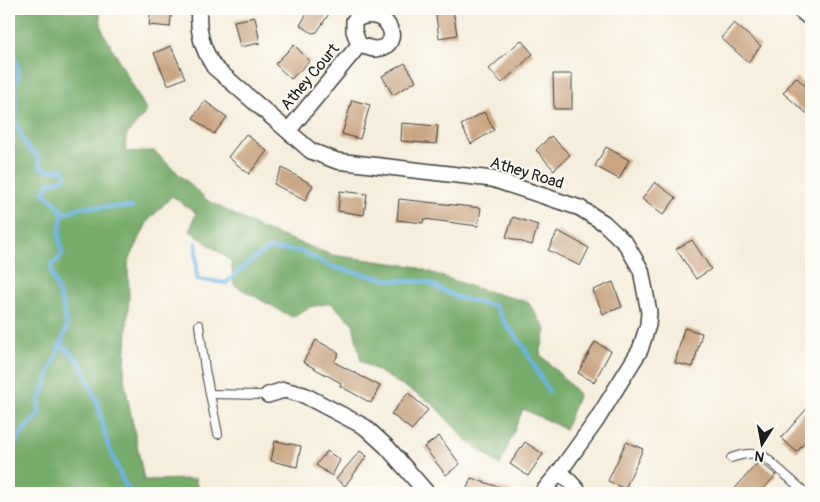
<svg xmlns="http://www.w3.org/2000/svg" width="820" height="502" font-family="Pangolin,sans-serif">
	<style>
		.forest { fill: #76ac69; stroke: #496442 }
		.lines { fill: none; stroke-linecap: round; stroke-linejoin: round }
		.stream { stroke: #6db3e4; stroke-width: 4.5 }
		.building { fill: #caa682 }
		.lane-casing { stroke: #3d3c39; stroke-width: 10 }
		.street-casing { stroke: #3d3c39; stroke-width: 18 }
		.lane { stroke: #fff; stroke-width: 8 }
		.street { stroke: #fff; stroke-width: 15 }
		.labels { text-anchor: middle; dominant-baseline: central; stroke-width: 4; stroke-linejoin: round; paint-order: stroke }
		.street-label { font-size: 16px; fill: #1c1c1c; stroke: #fdfcf7 }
	</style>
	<rect width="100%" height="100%" fill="#fdfcf7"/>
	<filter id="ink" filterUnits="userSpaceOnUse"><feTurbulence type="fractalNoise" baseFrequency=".02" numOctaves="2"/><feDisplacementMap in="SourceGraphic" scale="10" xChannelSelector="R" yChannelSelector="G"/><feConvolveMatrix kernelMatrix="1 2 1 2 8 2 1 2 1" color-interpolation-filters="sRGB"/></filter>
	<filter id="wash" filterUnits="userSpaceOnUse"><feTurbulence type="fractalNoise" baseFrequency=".0096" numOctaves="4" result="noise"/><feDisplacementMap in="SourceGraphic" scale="20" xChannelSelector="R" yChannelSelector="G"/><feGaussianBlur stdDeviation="1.12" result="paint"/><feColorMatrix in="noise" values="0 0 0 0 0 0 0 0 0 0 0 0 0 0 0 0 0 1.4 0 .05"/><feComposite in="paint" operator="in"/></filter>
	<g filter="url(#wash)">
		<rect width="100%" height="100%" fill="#f6eedc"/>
		<path class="forest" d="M18,9H99L102,30L147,111L126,136L125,152L154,151L207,200L260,228L332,255L413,266L475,288L528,302L546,330L540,354L579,394L565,429L523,409L500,465L466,440L432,403L361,361L353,324L331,303L310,307L292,317L234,285L231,261L190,231L196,213L172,196L148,221L128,263L129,297L124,379L144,480L196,479L198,493H9V23Z"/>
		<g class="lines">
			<g class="stream">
				<path d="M63,214L82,207H132"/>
				<path d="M196,243L197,279L226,283L248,263L268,249L300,251L332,267L390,280L427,282L456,297L495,306L504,322L522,344L549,392"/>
				<path d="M61,344L80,362L98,404L107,443L123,481L131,493"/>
				<path d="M9,456C16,439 25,427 39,415V401L67,327L62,303L52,274L51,264L58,260L62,253C59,239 58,228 63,214L57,204L43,192L49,183L61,180L66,175L64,170H45L40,167L38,157L27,147L16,124L15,86L19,73L10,39"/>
			</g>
		</g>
		<g id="blocks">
			<g class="building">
				<path d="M151,9H172L170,27L149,25Z"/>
				<path d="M310,9H332L317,32L312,33L300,25Z"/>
				<path d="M435,9H453L457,35L439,38Z"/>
				<path d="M255,17L260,43L240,47L234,21Z"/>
				<path d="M734,23L761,46L748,62L721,38Z"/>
				<path d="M521,40L533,54L502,83L489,69Z"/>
				<path d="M294,45L310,61L291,79L275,64Z"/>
				<path d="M171,46L185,78L168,85L154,53Z"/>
				<path d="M405,63L416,81L393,95L382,76Z"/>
				<path d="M553,74H572V109H554Z"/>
				<path d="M796,77L811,91V117L783,93Z"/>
				<path d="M352,100L370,105L360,139L342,134Z"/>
				<path d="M205,101L227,117L214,134L193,118Z"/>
				<path d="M484,112L494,130L471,144L461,125Z"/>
				<path d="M402,123L438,126L436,144L401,141Z"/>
				<path d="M246,134L267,151L249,174L228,157Z"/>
				<path d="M551,136L570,155L554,170L536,150Z"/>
				<path d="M606,147L629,160L619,179L595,166Z"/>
				<path d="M282,168L313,185L305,201L274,184Z"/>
				<path d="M655,182L676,198L663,215L642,199Z"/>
				<path d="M340,191L367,194L364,215L338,211Z"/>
				<path d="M399,199L481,208L478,226L424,219L423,223L397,220Z"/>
				<path d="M513,217L538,225L532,245L506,237Z"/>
				<path d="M558,231L589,248L580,266L548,250Z"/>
				<path d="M692,240L711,269L696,279L676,249Z"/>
				<path d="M613,282L622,307L603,314L593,290Z"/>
				<path d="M684,328L702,333L693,367L675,363Z"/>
				<path d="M316,340L339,353L334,362L380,386L371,403L340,386L341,383L303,362Z"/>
				<path d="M595,342L611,351L594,382L578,373Z"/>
				<path d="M408,393L428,410L412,430L391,414Z"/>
				<path d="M811,404V435L797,452L781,438Z"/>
				<path d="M439,436L460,464L446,475L424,447Z"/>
				<path d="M275,441L301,446L297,467L271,461Z"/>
				<path d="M525,442L543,454L528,476L510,464Z"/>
				<path d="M626,442L643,449L625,489L608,481Z"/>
				<path d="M327,451L340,460L332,476L316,465Z"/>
				<path d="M360,451L367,456L345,486L336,479Z"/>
				<path d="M759,461L776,475L760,493H731Z"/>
				<path d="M471,478L511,491V493H465Z"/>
			</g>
		</g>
	</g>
	<g filter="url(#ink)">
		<use href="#blocks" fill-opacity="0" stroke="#3d3c39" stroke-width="1"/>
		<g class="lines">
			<defs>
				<g id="lane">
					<path d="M199,325L205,369L218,434"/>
					<path d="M210,394L268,395"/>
					<path d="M731,458C743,454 751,452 764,456L806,493"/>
				</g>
				<g id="street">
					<path d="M199,9C197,31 202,48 214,67L311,151L337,161L492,179L580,208L604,223L626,244L641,270L649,312L648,325L640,350L596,421L560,471L542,493"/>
					<path d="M799,9L811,19"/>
					<path d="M288,131L359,45C364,46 371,49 375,49C408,47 386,0 354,21V31L359,45"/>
					<path d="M268,395L284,390L304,395L365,427L387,447L427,493"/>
					<path d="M560,471L580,493"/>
				</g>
			</defs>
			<use href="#lane" class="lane-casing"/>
			<use href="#street" class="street-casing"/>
			<use href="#lane" class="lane"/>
			<use href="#street" class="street"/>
		</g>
	</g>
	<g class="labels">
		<g class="street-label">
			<text transform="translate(310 77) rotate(-50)">Athey Court</text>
			<text transform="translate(527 173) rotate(17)">Athey Road</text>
		</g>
	</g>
	<rect width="820" height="502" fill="none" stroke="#fdfcf7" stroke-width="30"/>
	<g transform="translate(762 444) rotate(191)" stroke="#fdfcf7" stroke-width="4" paint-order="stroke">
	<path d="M0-4L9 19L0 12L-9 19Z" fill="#1c1c1c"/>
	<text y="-8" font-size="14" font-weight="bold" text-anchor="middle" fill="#1c1c1c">N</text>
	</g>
</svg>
